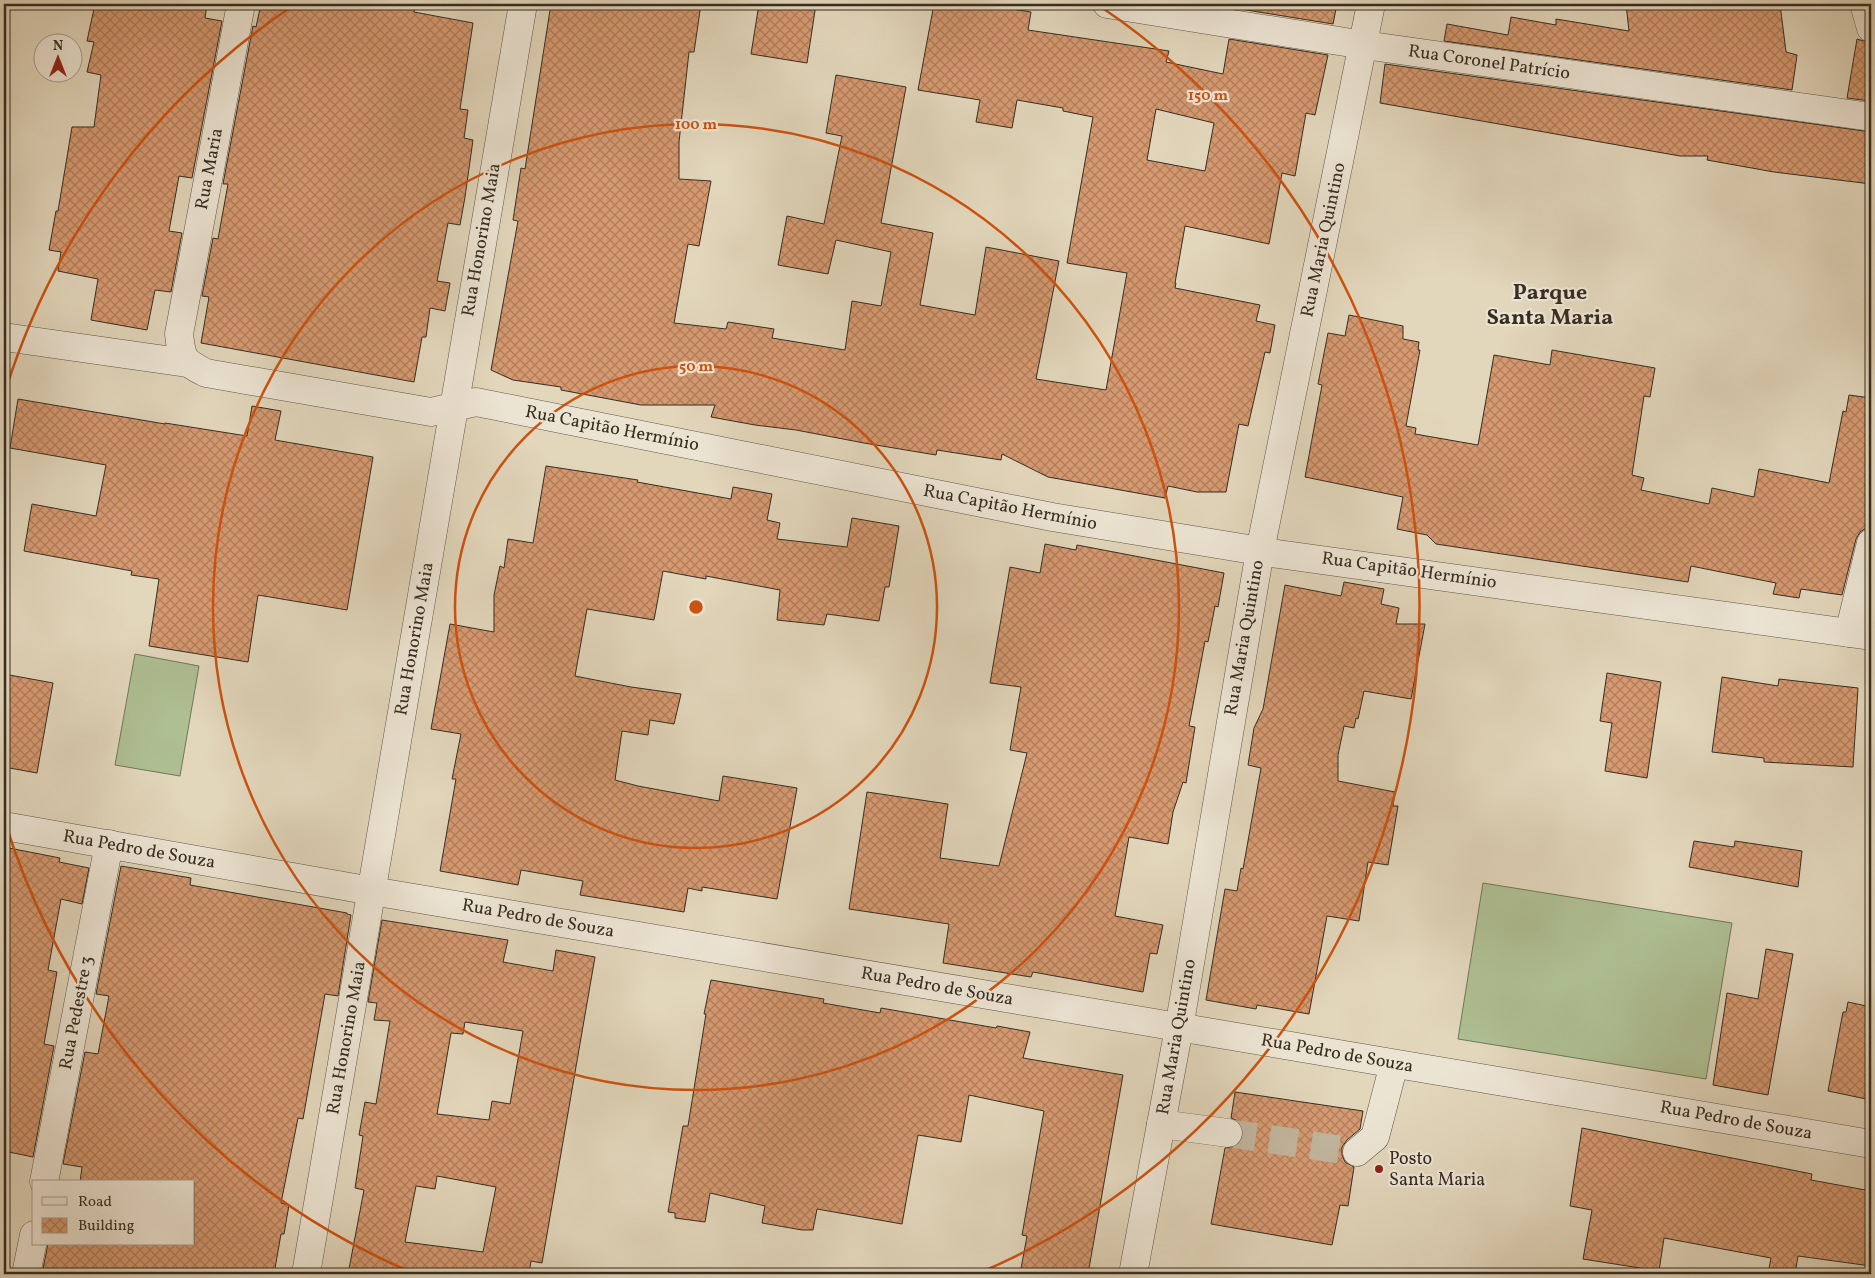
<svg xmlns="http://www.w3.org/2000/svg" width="1875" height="1278" font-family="Vollkorn,serif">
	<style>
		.pitch { fill: #aebf93; stroke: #72765a }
		.building { fill: url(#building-cross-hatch); stroke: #362d21; fill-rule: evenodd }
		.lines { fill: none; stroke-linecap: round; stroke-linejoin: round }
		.minor-tunnel { stroke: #c0b49c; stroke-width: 28; stroke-dasharray: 28 14; stroke-linecap: butt }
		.minor-casing { stroke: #615748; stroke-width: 29 }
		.minor { stroke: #ece4d3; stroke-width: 28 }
		.ring { fill: none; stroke: #cd520f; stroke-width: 2.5 }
		.poi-dot { fill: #8f2418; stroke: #ece4d3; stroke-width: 2 }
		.labels { text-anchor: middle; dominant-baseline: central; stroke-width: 4.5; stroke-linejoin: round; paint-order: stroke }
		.street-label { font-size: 18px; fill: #362d21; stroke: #ece4d3 }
		.poi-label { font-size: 18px; fill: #362d21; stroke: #ece4d3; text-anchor: start }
		.district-label { font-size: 22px; font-weight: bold; fill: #362d21; stroke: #ece4d3 }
		.centre { fill: #cd520f; stroke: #ece4d3; stroke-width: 2.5 }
		.ring-label { font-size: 15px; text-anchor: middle; font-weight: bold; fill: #cd520f; stroke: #ece4d3; stroke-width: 4.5; stroke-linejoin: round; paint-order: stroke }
	</style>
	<defs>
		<pattern id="building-cross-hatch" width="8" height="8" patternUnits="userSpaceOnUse" patternTransform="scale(1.25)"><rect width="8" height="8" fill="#d69970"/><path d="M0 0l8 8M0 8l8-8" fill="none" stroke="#ae7d5c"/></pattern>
	</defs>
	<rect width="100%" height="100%" fill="#e2d6bb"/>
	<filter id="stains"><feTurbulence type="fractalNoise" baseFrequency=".004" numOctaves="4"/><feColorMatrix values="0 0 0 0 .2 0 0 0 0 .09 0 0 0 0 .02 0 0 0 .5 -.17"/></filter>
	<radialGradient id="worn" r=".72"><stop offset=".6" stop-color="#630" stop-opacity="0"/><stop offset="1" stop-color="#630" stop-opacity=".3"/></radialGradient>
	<g class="pitch">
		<path d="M135,654L199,666L180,776L115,765Z"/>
		<path d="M1483,883L1732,923L1706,1079L1458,1039Z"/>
	</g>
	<g class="building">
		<path d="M95,4H207L205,18L222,21L192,178L179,176L169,231L182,233L171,292L155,290L147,330L91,320L98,279L58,271L61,252L49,250L56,211H58L72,127H94L101,75L87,72L94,42L87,41Z"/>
		<path d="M261,4H415L414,12L473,23L460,109L468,110L464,138L473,140L465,197L460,225L448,223L437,281L450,283L445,311L430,308L426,337H422L414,382L201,343L209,297L202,296L213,238L218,239L228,184H223L253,26L256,27Z"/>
		<path d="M551,4H701L694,52H689L679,142V179L711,181L699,246L688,244L674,323L726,329L728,322L774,329L772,338L845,350L852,301L881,306L891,252L836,240L828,274L778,265L787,216L824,224L842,136L826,133L836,75L906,87L881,223L933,233L920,305L975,315L986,247L1059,261L1036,379L1106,390L1127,273L1067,263L1093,117L1063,111V108L1017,100L1012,128L976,122L980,100L918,90L934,4H981L1031,12L1028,30L1169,51L1166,62L1223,74L1229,39L1328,55L1315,115L1306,113L1295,176L1282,173L1269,244L1185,226L1175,283H1176L1175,288L1260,305L1256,321L1275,325L1270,353L1265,352L1248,426L1239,424L1226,492H1197L1168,486L1165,498L1048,477L1002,454L1001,460L937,450L936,455L864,443L796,430L755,425L711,417L715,405H641L561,390V387L513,380L491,370L518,221L513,220L521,168L525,169ZM1156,109L1214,123L1205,171L1147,160Z"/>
		<path d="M759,4H816L807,63L751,54Z"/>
		<path d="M1235,4H1337L1333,24L1234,8Z"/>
		<path d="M1626,4H1780L1786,52L1797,55L1792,90L1444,41L1447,24L1508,35L1511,17L1556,25V19L1629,31Z"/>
		<path d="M1857,39L1871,43V101L1847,98Z"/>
		<path d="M1385,64L1871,132V184L1774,172L1707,160L1708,156H1680L1380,103Z"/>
		<path d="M1349,315L1403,326V339L1419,342L1418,350H1420L1406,426L1416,428L1415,434L1478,445L1494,355L1550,365L1552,350L1655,368L1650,397L1644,396L1632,475L1644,478L1641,490L1709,504L1712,488L1754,497L1759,469L1829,483L1843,411L1846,412L1849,395L1871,398V528H1866L1860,532L1856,539L1842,595L1801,589L1799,598L1773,594L1776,583L1691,566L1688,582L1436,544L1427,535L1397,529L1403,497L1305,477L1322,385L1318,384L1328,333L1345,336Z"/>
		<path d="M18,399L165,424V423L247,436L252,406L281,411L275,440L373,457L347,610L258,595L248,662L149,646L159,579L131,575L132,571L24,551L32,504L96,516L106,465L10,448Z"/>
		<path d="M546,466L638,480L637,482L731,499L733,487L772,494L767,520L780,523L777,539L847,547L852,518L899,526L889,587H885L879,621L827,614L824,625L777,620L780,590L706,576V579L663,571L654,620L587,609L575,676L631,687L681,694L674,724L650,720L648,735L622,731L615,780L638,786L719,801L723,776L797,788L777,899L702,887V891L688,888L684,912L580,895L583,881L521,870L518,885L440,871L456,779H452L461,734L431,729L450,624L494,632V595L500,566L504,568L508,539L533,543Z"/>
		<path d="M1045,544L1076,550L1077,545L1224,573L1218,607L1215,606L1208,642L1205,641L1189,726L1195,727L1186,783L1183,782L1173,812L1168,844L1129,837L1115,916L1163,925L1157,954L1150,953L1143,992L1033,972L1031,977L943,963L949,924L849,909L867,792L948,804L940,858L999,866L1027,753L1010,750L1021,687L990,683L1010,567L1040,573Z"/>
		<path d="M1344,582L1384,589L1381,604L1399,608L1396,624H1425L1411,699L1364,691L1358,719L1356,718L1354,728L1344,726L1338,755V781L1395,792L1393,806H1398L1388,865L1368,862L1359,921L1327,916L1309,1014L1257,1005L1256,1009L1206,1000L1225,889L1237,891L1241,868L1243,869L1261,768L1248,765L1254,728L1263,709L1285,585L1341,596Z"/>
		<path d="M1607,673L1661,682L1647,778L1605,771L1612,723L1600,721Z"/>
		<path d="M4,674L53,683L37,773L4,767Z"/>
		<path d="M1722,677L1778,686L1779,679L1858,688L1853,767L1764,762V758L1712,752Z"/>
		<path d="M1694,841L1734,847L1735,841L1802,851L1798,887L1689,867Z"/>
		<path d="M4,847L60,858L59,862L89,868L82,904L61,899L48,970L57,972L44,1044L54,1046L33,1157L4,1151Z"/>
		<path d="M121,866L191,878L190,885L347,913V914L351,915L338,996L325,994L303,1119L298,1118L281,1203L289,1205L284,1234H281L274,1274H42L48,1244H194V1182H80L82,1167L63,1164L85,1052L98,1054L109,996L96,994Z"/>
		<path d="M382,920L508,940L503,962L553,971L556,950L595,957L542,1263L531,1261L529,1274H348L364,1190L355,1188L363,1136L359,1135L365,1102L376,1104L390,1021L374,1020L377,1003L368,1002ZM465,1022L523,1031L510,1104L492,1101L489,1120L437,1114L451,1033L463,1034ZM437,1176L496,1187L483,1252L405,1242L416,1186L435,1189Z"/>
		<path d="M1766,949L1793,954L1768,1095L1713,1085L1727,993L1758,999Z"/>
		<path d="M711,980L824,999L823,1003L880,1013L881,1008L996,1028L997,1026L1030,1032L1023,1058L1123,1075L1088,1274H1020L1027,1236L1022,1235L1044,1111L969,1095L961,1142L918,1135L902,1224L817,1209L813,1230H802L762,1223L765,1206L710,1193L705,1222L675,1218V1213L668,1212L683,1126H688L706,1014H704Z"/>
		<path d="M1848,1002L1871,1007V1100L1828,1091L1843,1012H1846Z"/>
		<path d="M1235,1092L1363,1111L1360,1129L1347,1140L1342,1147V1155L1345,1162L1354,1167L1348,1206L1340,1205L1332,1245L1211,1224L1225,1148L1234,1147L1240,1143L1243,1136L1242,1127L1238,1121L1231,1118Z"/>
		<path d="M1582,1128L1812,1174L1811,1180L1871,1191V1266L1798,1256L1795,1274H1768L1771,1258L1664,1238L1659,1271L1583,1259L1592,1210L1570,1206Z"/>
	</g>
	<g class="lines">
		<path class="minor-tunnel" d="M1228,1133L1357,1152"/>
		<defs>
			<g id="minor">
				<path d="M241,4L179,334C182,360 183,361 206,373L431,412L476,402L1052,517L1278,554L1871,636"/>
				<path d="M1107,4L1364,45L1871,117"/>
				<path d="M1864,4L1871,28"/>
				<path d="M4,337L187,363"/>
				<path d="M1849,633L1871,543"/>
				<path d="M4,826L372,891L1871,1144"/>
				<path d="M1161,1124L1228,1133"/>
				<path d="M1357,1152L1375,1137L1394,1064"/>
				<path d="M44,1182L109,844"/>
				<path d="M26,1274L34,1235"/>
				<path d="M306,1274L523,4"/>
				<path d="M1133,1274L1179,1028L1260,551L1371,4"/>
			</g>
		</defs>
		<use href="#minor" class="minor-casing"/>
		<use href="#minor" class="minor"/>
	</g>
	<g class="ring">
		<circle cx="696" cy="607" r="241"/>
		<circle cx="696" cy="607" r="483"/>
		<path d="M413 1273A724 724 0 0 1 6 825M6 389A724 724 0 0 1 291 7M1101 7A724 724 0 0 1 979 1273"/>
	</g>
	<circle class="poi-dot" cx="1379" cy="1169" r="5"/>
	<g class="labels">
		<g class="street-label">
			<text transform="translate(1489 63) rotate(8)">Rua Coronel Patrício</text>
			<text transform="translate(210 169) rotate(-79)">Rua Maria</text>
			<text transform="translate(482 240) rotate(-80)">Rua Honorino Maia</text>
			<text transform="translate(1324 240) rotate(-78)">Rua Maria Quintino</text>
			<text transform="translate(612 429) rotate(11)">Rua Capitão Hermínio</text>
			<text transform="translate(1010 508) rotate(11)">Rua Capitão Hermínio</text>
			<text transform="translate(1409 571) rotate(8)">Rua Capitão Hermínio</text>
			<text transform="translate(1245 638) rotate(-80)">Rua Maria Quintino</text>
			<text transform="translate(415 639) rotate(-80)">Rua Honorino Maia</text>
			<text transform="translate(139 850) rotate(10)">Rua Pedro de Souza</text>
			<text transform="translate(538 919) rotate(10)">Rua Pedro de Souza</text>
			<text transform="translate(937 987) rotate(10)">Rua Pedro de Souza</text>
			<text transform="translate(77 1013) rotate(-79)">Rua Pedestre 3</text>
			<text transform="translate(1177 1037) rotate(-80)">Rua Maria Quintino</text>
			<text transform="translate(347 1038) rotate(-80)">Rua Honorino Maia</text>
			<text transform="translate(1337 1054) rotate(10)">Rua Pedro de Souza</text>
			<text transform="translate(1736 1121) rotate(10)">Rua Pedro de Souza</text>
		</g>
		<g class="poi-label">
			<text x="1389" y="1159">Posto<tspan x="1389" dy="21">Santa Maria</tspan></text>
		</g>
		<g class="district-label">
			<text x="1550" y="293">Parque<tspan x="1550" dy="25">Santa Maria</tspan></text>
		</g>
	</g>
	<circle cx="696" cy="607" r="8" class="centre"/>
	<g class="ring-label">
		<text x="1208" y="100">150 m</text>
		<text x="696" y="129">100 m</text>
		<text x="696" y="371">50 m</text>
	</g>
	<rect width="1875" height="1278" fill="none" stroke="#e2d6bb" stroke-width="20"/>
	<rect x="5" y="5" width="1865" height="1268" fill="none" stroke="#362d21" stroke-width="2.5"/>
	<rect x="10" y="10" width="1855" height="1258" fill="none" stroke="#362d21"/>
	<rect x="32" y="1180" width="162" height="65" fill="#ece4d3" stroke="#a39b8c"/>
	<rect x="42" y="1197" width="25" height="8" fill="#ece4d3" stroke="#a39b8c"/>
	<text x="78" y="1206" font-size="15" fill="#362d21">Road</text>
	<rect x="42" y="1218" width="25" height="15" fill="url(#building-cross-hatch)" stroke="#a39b8c"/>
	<text x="78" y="1230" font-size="15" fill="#362d21">Building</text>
	<g transform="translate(58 58)"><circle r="24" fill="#ece4d3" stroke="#a39b8c"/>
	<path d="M0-4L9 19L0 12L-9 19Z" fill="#8f2418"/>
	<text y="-8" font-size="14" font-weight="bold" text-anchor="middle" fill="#362d21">N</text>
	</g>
	<rect width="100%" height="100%" filter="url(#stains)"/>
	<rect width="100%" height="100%" fill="url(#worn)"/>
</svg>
